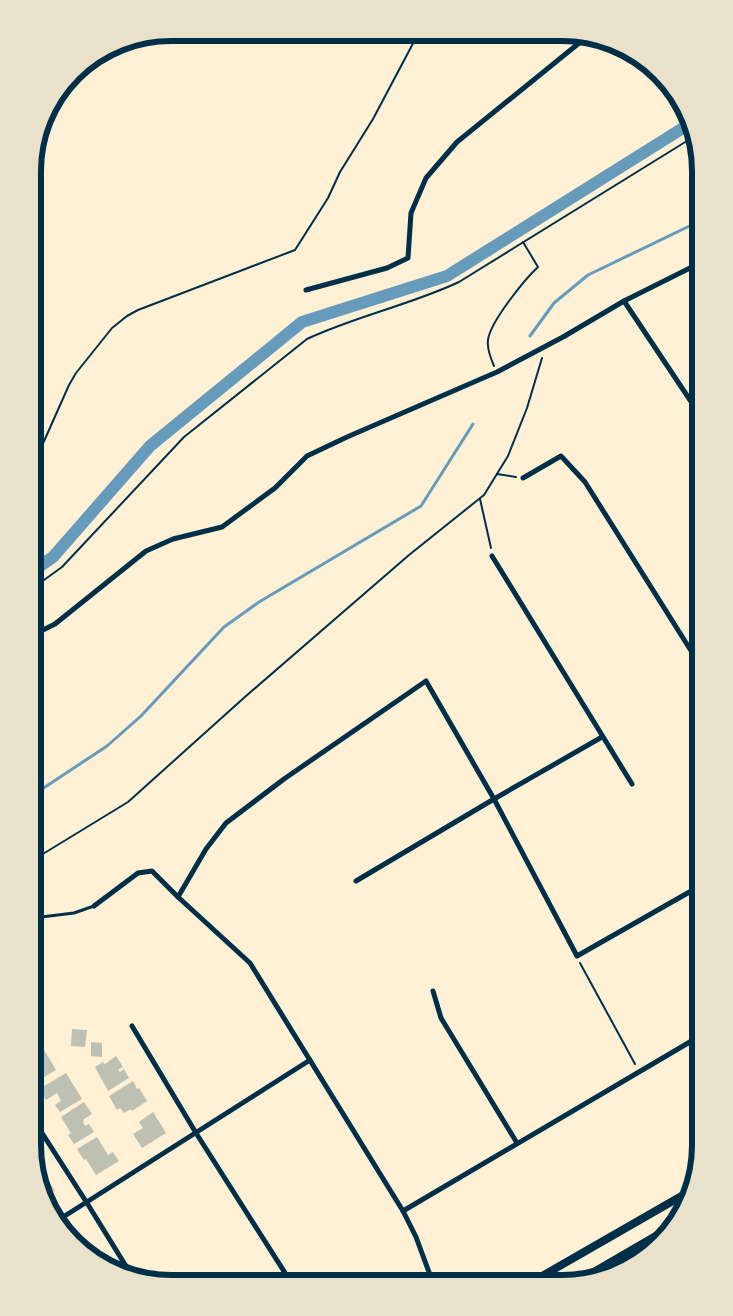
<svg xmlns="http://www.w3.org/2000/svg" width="733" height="1316" font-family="'Fira Sans Condensed',sans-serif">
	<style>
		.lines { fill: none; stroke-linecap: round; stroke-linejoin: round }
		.stream { stroke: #669bbc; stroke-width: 3 }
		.canal { stroke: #669bbc; stroke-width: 12 }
		.building { fill: #bec0b2 }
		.path { stroke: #003049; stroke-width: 2 }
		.service { stroke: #003049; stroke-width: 3 }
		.minor { stroke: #003049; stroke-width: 5 }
		.tertiary { stroke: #003049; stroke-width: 8 }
		.rim { fill: none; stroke: #003049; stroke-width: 6 }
	</style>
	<rect width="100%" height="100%" fill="#fdf0d5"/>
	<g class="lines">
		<g class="stream">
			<path d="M530,336L554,303L588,275L700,221"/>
			<path d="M33,795L107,746L141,716L224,627L259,602L421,506L473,424"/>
		</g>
		<path class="canal" d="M33,571L53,557L150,446L302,322L447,276L691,123"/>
	</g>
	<g class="building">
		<path d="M36,1025L44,1036L33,1043V1027Z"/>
		<path d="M72,1029L87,1030L85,1047L71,1046Z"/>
		<path d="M91,1042L102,1043V1057L91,1056Z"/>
		<path d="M40,1043L56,1070L36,1082L33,1077V1047Z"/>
		<path d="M116,1056L123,1067L118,1070L120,1072L124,1069L129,1078L108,1091L95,1067L103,1062L105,1064Z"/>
		<path d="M66,1073L82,1099L60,1112L55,1105L61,1101L57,1093L46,1100L39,1089Z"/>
		<path d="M133,1081L137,1089L139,1088L147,1101L132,1111L131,1109L124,1113L120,1108L117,1110L109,1096Z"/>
		<path d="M84,1102L92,1114L84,1119L83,1122L85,1126L89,1124L94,1132L74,1144L68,1135L71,1133L61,1117Z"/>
		<path d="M153,1112L166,1133L142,1148L133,1134L143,1128L139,1122Z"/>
		<path d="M97,1137L108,1155L113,1152L119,1161L96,1175L86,1159L84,1160L77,1149Z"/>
		<path d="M42,1170L55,1191L45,1197L40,1190L37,1173Z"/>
	</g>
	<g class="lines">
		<g class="path">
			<path d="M494,366C491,359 487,347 488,340C490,322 525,279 538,267L523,242"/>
			<path d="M33,466L69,385L76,373L112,328L127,316L138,310L295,250L328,198L340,172L373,119L418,34"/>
			<path d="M497,474L516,477"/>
			<path d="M480,499L491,548"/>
			<path d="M33,588L62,567L184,437L307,339C356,316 410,305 459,282L695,136"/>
			<path d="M33,860L128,802L246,696L409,555L484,495L508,456L527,408L542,358"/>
			<path d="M580,963L635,1064"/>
		</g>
		<path class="service" d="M33,918L74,913L94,906"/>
		<g class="minor">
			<path d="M306,290L387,268L408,258L411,213L426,178L457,142L589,35"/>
			<path d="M624,301L700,415"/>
			<path d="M523,478L561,456L585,482L700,665"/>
			<path d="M492,556L632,784"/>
			<path d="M33,635L55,624L146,551L173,539L222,527L275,488L307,456L347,437L497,372L563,337L624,301L700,263"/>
			<path d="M356,881L494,799L602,737"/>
			<path d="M178,897L206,849L226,823L284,779L426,681L494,799L577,956L700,886"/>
			<path d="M94,906L138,873L152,871L178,897L250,963L403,1211L416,1237L433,1283"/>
			<path d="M433,991L441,1018L517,1143"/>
			<path d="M132,1026L196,1133L287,1276"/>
			<path d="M33,1119L87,1203L129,1271"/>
			<path d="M403,1211L700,1036"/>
			<path d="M60,1219L310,1060"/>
		</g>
		<g class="tertiary">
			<path d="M580,1280L673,1226"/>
			<path d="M530,1283L685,1194"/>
		</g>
	</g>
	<path d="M0 0H733V1316H0ZM171 41H562A130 130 0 0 1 692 171V1145A130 130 0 0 1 562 1275H171A130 130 0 0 1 41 1145V171A130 130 0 0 1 171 41Z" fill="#e9e1ca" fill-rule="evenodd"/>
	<path class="rim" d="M171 41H562A130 130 0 0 1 692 171V1145A130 130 0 0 1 562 1275H171A130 130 0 0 1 41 1145V171A130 130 0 0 1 171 41Z"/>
</svg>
